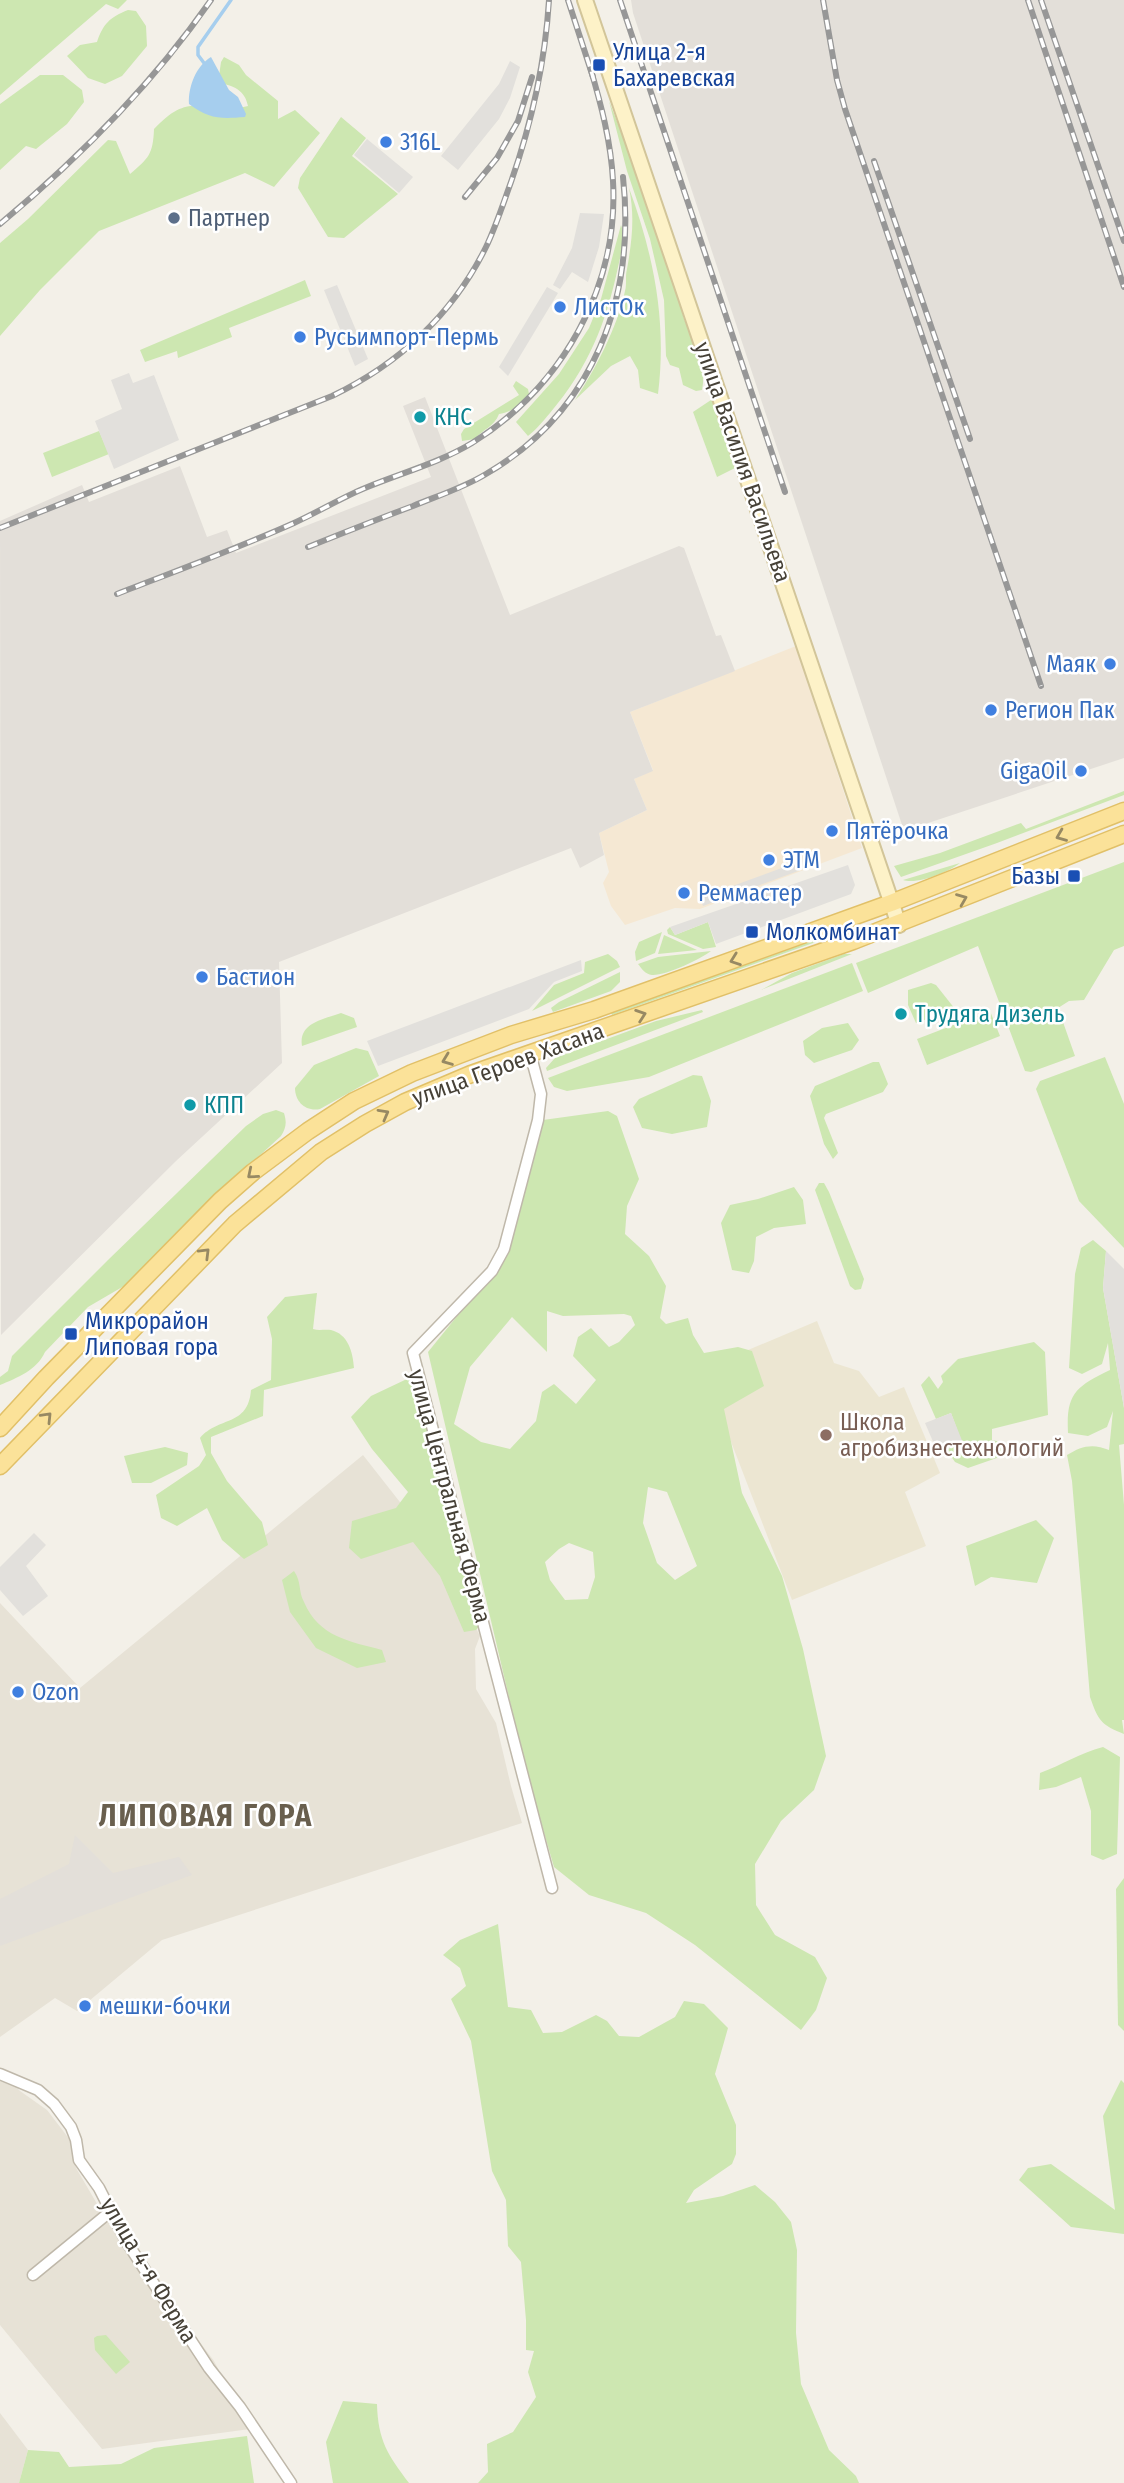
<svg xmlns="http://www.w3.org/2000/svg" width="1124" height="2483" font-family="'Fira Sans Condensed',sans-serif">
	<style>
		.residential { fill: #e7e2d6 }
		.commercial { fill: #f5e8d3 }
		.industrial { fill: #e3dfd9 }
		.education { fill: #ece6d2 }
		.green { fill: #cde7b1; fill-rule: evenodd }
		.parking { fill: #e2e0dc }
		.water { fill: #a6ceee }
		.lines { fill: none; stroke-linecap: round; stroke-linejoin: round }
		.stream { stroke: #a6ceee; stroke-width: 3.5 }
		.street-casing { stroke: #bfb8aa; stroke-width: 13 }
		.secondary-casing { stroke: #d2c599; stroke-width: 18 }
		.primary-casing { stroke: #e1c068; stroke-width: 19 }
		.street { stroke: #fff; stroke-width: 10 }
		.secondary { stroke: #fdf2c8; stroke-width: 14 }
		.primary { stroke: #fbe299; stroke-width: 16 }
		.rail-casing { stroke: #979797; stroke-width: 6 }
		.rail { stroke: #fff; stroke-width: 3.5; stroke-dasharray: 10; stroke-linecap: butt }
		.oneway { stroke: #978963 }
		.transit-dot { fill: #1a4fb4; stroke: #fff; stroke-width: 2.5 }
		.shop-dot { fill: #3f7fe0; stroke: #fff; stroke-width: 2.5 }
		.service-dot { fill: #5c6f8a; stroke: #fff; stroke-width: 2.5 }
		.culture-dot { fill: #0f9aa8; stroke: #fff; stroke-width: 2.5 }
		.education-dot { fill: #8d6e63; stroke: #fff; stroke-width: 2.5 }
		.labels { text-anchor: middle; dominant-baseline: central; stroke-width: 5; stroke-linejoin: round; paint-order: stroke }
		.transit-label { font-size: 23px; fill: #164399; stroke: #fff; text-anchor: start }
		.shop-label { font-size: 23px; fill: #366cbe; stroke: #fff; text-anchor: start }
		.service-label { font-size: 23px; fill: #4e5e75; stroke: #fff; text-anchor: start }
		.culture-label { font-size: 23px; fill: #0d838f; stroke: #fff; text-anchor: start }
		.street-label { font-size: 23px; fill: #464137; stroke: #fff }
		.education-label { font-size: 23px; fill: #785e54; stroke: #fff; text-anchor: start }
		.district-label { font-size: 30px; font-weight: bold; letter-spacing: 2px; fill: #695f4e; stroke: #fff }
	</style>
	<rect width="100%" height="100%" fill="#f3f0e8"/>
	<g class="residential">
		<path d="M363,1455L436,1548L480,1636L475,1649L476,1689L496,1723L511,1786L522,1823L162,1940L77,2011L55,1998L0,2037V1603L80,1688Z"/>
		<path d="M0,2069L20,2091L47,2110L70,2140L76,2168L103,2214L214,2361L250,2429L102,2449L0,2325Z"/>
		<path d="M0,2413L28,2450L19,2483H0Z"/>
	</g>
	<path class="commercial" d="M796,646L862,848L700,909L675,908L625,925L611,906L603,883L609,872L599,833L647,810L634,779L653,770L630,712Z"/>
	<g class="industrial">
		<path d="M631,0H1124V758L904,831L633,13Z"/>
		<path d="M425,397L510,615L679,546L684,548L716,636L721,635L735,671L630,712L653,771L634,779L647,810L599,833L604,855L580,868L571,848L279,962L282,1063L176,1161L1,1335L0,521L82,485L89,502L180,466L207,537L227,530L236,553L431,477L403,406Z"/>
		<path d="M75,1835L113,1873L179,1857L192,1875L0,1946V1899L69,1864Z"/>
	</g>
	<path class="education" d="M817,1321L834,1363L859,1371L879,1397L904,1387L940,1473L905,1492L926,1546L792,1600L703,1369Z"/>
	<g class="green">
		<path d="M0,0H127L118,9L106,4L0,95Z"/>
		<path d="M128,10L136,11L146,26L147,46L122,76L105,84L88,78L67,56L80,45L97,42C103,24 110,17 128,10Z"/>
		<path d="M224,57L239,65L246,75L278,101V119L295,110L320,133L274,187L245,173L99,231L40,290L0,336V243L28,219L108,140L116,141L130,174C149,158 153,154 154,129C194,86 205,118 248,106C245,90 233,85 218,83L221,62Z"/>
		<path d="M40,75H63L82,90L84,102L67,124L36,149L26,146L0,170V104Z"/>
		<path d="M609,101C632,159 654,218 674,278C679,293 680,309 686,324C695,347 707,366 702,390L696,391L683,385L679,368L670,365L666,356L664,300L650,239L627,171Z"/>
		<path d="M341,117L366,138L352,156L398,194L344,238L328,237L298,188L300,178Z"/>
		<path d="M629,188C654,256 667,322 658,394L640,388L638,370L630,356L611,366L575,400C596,368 617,328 625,291C627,283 625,276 627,269C632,241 635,216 629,188Z"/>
		<path d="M621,225C626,236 621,254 618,267C606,324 588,368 550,413C543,421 536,430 528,436L516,422L559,374L589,328L601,299Z"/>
		<path d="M305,280L311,296L229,328L232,337L178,358L177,351L145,362L140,350Z"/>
		<path d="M516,381L528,389L529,394C521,405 512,412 499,414C494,427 483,429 475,439L462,441L461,434L464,429L519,395L513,386Z"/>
		<path d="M711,400L716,405L735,468L717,477L693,412Z"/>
		<path d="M99,431L109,454L52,477L43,453Z"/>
		<path d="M1124,791V795L997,843L901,877L894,866L940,853L1021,823L1026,829Z"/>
		<path d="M1124,862V946L1114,950L1084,1000L1069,1001L1058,1008L1075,1056L1031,1072L1025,1071L978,946L868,993L856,963Z"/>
		<path d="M960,863C950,871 918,885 903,880Z"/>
		<path d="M708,922L716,947L703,949L668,934L667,930L670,927L675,935Z"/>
		<path d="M843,930L844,932L612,1015L611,1013Z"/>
		<path d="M662,932L655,953L636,961L635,952L639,942Z"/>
		<path d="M664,935L697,950L658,954Z"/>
		<path d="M711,951C701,959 665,976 652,975C645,974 642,969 638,964L658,957Z"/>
		<path d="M608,954L617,961L620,967L532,1011L554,985L584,973L585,962Z"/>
		<path d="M844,954H852L761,990L792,973Z"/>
		<path d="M852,963L863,991L649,1077L567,1091L554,1087L548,1078Z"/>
		<path d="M620,972V982L611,991L553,1012L551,1008L559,1002Z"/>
		<path d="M931,983L936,985L955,1009L916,1023L908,1005V990Z"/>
		<path d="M702,1010L703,1012L547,1071L546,1068L555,1058L656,1021Z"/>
		<path d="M990,1011L1000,1036L927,1065L917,1039Z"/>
		<path d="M341,1013L354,1018L357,1027L302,1046C298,1023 324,1019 341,1013Z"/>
		<path d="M848,1023L859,1040L852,1050L814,1063L805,1055L803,1041L822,1028Z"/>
		<path d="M356,1048L368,1051L379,1076L320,1109C306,1112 295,1102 295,1088L314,1065Z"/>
		<path d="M1105,1057L1124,1104V1248L1079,1201L1036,1089L1040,1081Z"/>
		<path d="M873,1062H879L888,1084L883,1092L826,1114L824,1118L838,1153L833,1159L824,1144L810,1096L815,1086Z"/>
		<path d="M693,1075L702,1076L711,1101L707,1127L672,1134L642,1128L633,1107L639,1099Z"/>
		<path d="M276,1110L284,1113C287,1123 286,1128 281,1136L201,1209L124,1286L88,1307L45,1352C37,1370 17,1378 0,1385V1377L8,1371L12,1356L108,1260L246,1126L263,1114Z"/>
		<path d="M608,1111L617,1116L639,1179L627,1206L625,1234L649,1256L666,1286L660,1318L666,1324L688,1318L693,1335L704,1353L738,1347L752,1351L764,1386L724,1409L742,1493L782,1576L803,1649L826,1756L814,1790L781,1821L755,1864L756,1905L775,1935L815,1957L827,1978L816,2010L801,2030L695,1945L646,1913L589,1895L554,1867L526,1770L428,1352L471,1299L505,1251L535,1139L543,1120ZM547,1311L563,1316L624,1314L631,1316L635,1325L619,1342L609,1347L591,1328L578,1337L573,1356L596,1380L576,1404L554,1384L542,1392L536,1421L510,1449L481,1442L454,1424L470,1367L512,1317L547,1352ZM648,1487L667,1492L697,1566L675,1580L657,1563L643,1523ZM569,1543L593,1552L595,1577L588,1599L565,1600L550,1580L545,1562L559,1549Z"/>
		<path d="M819,1183H824L829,1192L864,1279L861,1289L855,1290L850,1286L815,1190Z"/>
		<path d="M794,1187L803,1200L806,1224L774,1228L756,1237L754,1261L749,1273L732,1270L721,1223L730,1205L758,1199Z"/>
		<path d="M1093,1240L1106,1251L1103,1288L1124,1408V1444L1119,1445L1124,1505V1720H1122L1124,1734C1101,1725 1098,1720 1090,1697L1072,1481L1067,1455C1081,1446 1093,1443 1109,1450L1113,1411L1107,1427L1088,1436L1068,1433C1066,1394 1075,1387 1110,1370L1108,1343L1102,1364L1082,1374L1069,1368L1075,1274L1081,1248Z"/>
		<path d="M317,1293L313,1329C319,1331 325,1329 331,1330C348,1334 353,1352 354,1368L264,1390L263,1416L211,1437V1453L227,1481L262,1522L268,1545L244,1559L222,1540L207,1508L177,1526L161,1518L156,1495L199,1466L206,1455L200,1438C219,1416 248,1427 251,1390L271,1380L272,1339L267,1317L285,1297Z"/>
		<path d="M1034,1342L1045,1352L1048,1415L992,1429V1440L1013,1445L1014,1452L968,1468L955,1462L946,1449L962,1443L951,1413L936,1419L921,1385L929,1376L938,1389L943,1382L941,1376L958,1359Z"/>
		<path d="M409,1378L418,1386L480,1625L476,1630L464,1632L440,1576L413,1542L361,1559L349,1548L352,1521L396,1508L408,1492L372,1449L351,1417L371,1396Z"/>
		<path d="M165,1447L188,1453L187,1465L151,1483H132L124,1456Z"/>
		<path d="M1036,1520L1054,1538L1037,1583L991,1577L975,1586L966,1546Z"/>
		<path d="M294,1571C302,1583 298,1591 304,1602C319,1637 349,1641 382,1650L386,1662L357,1668L316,1648L290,1612L282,1580Z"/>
		<path d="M1103,1747L1120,1757L1117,1854L1103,1860L1091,1855V1811L1081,1777L1056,1787L1039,1790L1040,1773C1062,1765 1080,1753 1103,1747Z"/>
		<path d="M1124,1878V2031L1118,2025L1116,1889Z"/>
		<path d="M498,1924L508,2007L531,2010L543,2033L562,2032L596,2015L607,2021L619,2036L639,2037L675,2017L684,2001L704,2004L728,2028L715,2074L736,2125V2154L732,2164L694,2190L686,2203L723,2196L755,2185L775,2202L791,2222L797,2250L796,2333L801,2384L829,2450L856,2476L859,2483H478L488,2472L487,2444L513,2432L536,2397L528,2372L534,2351L526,2350V2320L521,2262L508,2246L506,2200L492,2171L471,2041L451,1999L466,1986L460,1968L443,1955L460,1940Z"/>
		<path d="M1121,2080L1124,2083V2234L1071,2227L1019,2180L1028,2168L1051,2164L1115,2210L1103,2116Z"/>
		<path d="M106,2335L130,2362L116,2374L95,2350L94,2338L97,2336Z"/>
		<path d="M343,2401L377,2404C378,2441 388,2455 409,2483H333L326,2442Z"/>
		<path d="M247,2436L254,2483H19L28,2450L59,2452L69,2467L121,2464L154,2448Z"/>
	</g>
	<g class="parking">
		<path d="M510,61L520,67L510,98L499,119L458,170L441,156L499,84Z"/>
		<path d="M367,139L413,177L399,193L354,155Z"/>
		<path d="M580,213L604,214L599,247L588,282L572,272L560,289L553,285L572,248Z"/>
		<path d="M337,285L368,359L355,366L324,290Z"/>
		<path d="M547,287L558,293L508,376L499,367Z"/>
		<path d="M129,373L133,383L154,375L179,440L114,469L95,421L122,409L111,380Z"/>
		<path d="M817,855L820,863L703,906L700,898Z"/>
		<path d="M848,865L855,885L851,894L716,944L708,922L675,935L670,927Z"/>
		<path d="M581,960L582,971L554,982L529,1009L378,1066L367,1041Z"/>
		<path d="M1106,1251L1124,1269V1408L1103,1288Z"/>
		<path d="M951,1413L963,1443L938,1453L925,1423Z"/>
		<path d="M34,1533L46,1545L26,1566L48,1596L23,1616L0,1590V1567Z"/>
	</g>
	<path class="water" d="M211,57L229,90L238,97L246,114L245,117C220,119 209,119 189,104C188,87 196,66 211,57Z"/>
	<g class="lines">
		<path class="stream" d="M204,63L198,55V47L231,0"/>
		<defs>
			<g id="street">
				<path d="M530,1053L541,1094L538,1120L504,1249L492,1271L413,1353L552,1888"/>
				<path d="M0,2074L38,2090L54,2104L71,2127L76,2140L79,2160L99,2188L126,2241L209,2368L240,2407L291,2483"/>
				<path d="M33,2275L111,2211"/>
			</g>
			<path id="secondary" d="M585,0L899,925"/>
			<g id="primary">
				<path d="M0,1428L46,1378L220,1201L253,1172L308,1131L354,1101L412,1073L511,1035L594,1010L891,903L1124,811"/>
				<path d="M0,1466L235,1224L321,1152L365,1124L405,1102L471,1074L853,941L1124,834"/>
			</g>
		</defs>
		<use href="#street" class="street-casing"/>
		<use href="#secondary" class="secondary-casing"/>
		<use href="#primary" class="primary-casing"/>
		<use href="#street" class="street"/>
		<use href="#secondary" class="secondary"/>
		<use href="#primary" class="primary"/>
		<defs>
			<g id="rail">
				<path d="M568,0L593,77"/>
				<path d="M620,0L785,492"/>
				<path d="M823,0L837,80L845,109L1041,686"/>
				<path d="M1028,0L1124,287"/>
				<path d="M1041,0L1124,241"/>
				<path d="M874,161L970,439"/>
				<path d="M465,197L497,158L518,121L532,77"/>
				<path d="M0,224C79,158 152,85 211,0"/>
				<path d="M0,528L332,396C399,364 453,314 486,247C496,226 503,204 511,182C532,122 545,64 549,0"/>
				<path d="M308,547C343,533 378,519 413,506C437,496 463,488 486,474C594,411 636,298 623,177"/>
				<path d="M117,594C176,571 236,549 294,523C318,512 341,498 365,488C401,473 439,463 472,443C562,387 619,287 613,181C611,142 601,104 590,67"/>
			</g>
		</defs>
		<use href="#rail" class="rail-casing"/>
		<use href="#rail" class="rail"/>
	</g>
	<defs><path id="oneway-chevron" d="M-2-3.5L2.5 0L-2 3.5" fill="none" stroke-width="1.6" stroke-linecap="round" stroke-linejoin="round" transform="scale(1.75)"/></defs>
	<g class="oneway">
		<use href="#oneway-chevron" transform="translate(1061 836) rotate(158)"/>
		<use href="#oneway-chevron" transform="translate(962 899) rotate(-22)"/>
		<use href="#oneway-chevron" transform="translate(735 960) rotate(160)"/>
		<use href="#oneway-chevron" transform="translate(641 1015) rotate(-19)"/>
		<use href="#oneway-chevron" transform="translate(447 1060) rotate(159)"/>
		<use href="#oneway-chevron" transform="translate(384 1114) rotate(-29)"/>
		<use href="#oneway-chevron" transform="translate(252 1174) rotate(140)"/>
		<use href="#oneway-chevron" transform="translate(205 1253) rotate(-45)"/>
		<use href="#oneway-chevron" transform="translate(47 1417) rotate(-46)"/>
	</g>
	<g class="transit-dot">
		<rect x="592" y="58" width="14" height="14" rx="3.5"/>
		<rect x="1067" y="869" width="14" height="14" rx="3.5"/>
		<rect x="745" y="925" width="14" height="14" rx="3.5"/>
		<rect x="64" y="1327" width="14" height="14" rx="3.5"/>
	</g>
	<g class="shop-dot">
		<circle cx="386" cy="142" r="7"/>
		<circle cx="560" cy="307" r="7"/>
		<circle cx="300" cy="337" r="7"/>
		<circle cx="1110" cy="664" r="7"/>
		<circle cx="991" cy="710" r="7"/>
		<circle cx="1081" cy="771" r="7"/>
		<circle cx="832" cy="831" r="7"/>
		<circle cx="769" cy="860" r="7"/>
		<circle cx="684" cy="893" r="7"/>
		<circle cx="202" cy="977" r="7"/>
		<circle cx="18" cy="1692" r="7"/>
		<circle cx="85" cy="2006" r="7"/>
	</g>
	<circle class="service-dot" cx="174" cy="218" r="7"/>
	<g class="culture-dot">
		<circle cx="420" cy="417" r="7"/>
		<circle cx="901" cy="1014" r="7"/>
		<circle cx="190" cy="1105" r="7"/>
	</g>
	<circle class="education-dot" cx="826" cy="1435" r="7"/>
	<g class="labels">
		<g class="transit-label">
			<text x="613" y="52">Улица 2-я<tspan x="613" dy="26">Бахаревская</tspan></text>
			<text x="1060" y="876" text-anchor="end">Базы</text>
			<text x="766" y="932">Молкомбинат</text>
			<text x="85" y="1321">Микрорайон<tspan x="85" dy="26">Липовая гора</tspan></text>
		</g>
		<g class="shop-label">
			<text x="400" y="142">316L</text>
			<text x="574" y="307">ЛистОк</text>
			<text x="314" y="337">Русьимпорт-Пермь</text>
			<text x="1096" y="664" text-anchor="end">Маяк</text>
			<text x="1005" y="710">Регион Пак</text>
			<text x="1067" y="771" text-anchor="end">GigaOil</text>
			<text x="846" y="831">Пятёрочка</text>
			<text x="783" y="860">ЭТМ</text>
			<text x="698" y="893">Реммастер</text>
			<text x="216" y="977">Бастион</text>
			<text x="32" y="1692">Ozon</text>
			<text x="99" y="2006">мешки-бочки</text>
		</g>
		<g class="service-label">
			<text x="188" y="218">Партнер</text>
		</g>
		<g class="culture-label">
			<text x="434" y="417">КНС</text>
			<text x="915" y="1014">Трудяга Дизель</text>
			<text x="204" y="1105">КПП</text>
		</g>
		<g class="street-label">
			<text transform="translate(743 462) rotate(71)">улица Василия Васильева</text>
			<text transform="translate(508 1064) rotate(-20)">улица Героев Хасана</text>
			<text transform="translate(450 1496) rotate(75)">улица Центральная Ферма</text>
			<text transform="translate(149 2270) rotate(59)">улица 4-я Ферма</text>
		</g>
		<g class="education-label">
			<text x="840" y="1422">Школа<tspan x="840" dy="26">агробизнестехнологий</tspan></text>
		</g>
		<g class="district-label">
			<text x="206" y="1816">ЛИПОВАЯ ГОРА</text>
		</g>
	</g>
</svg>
